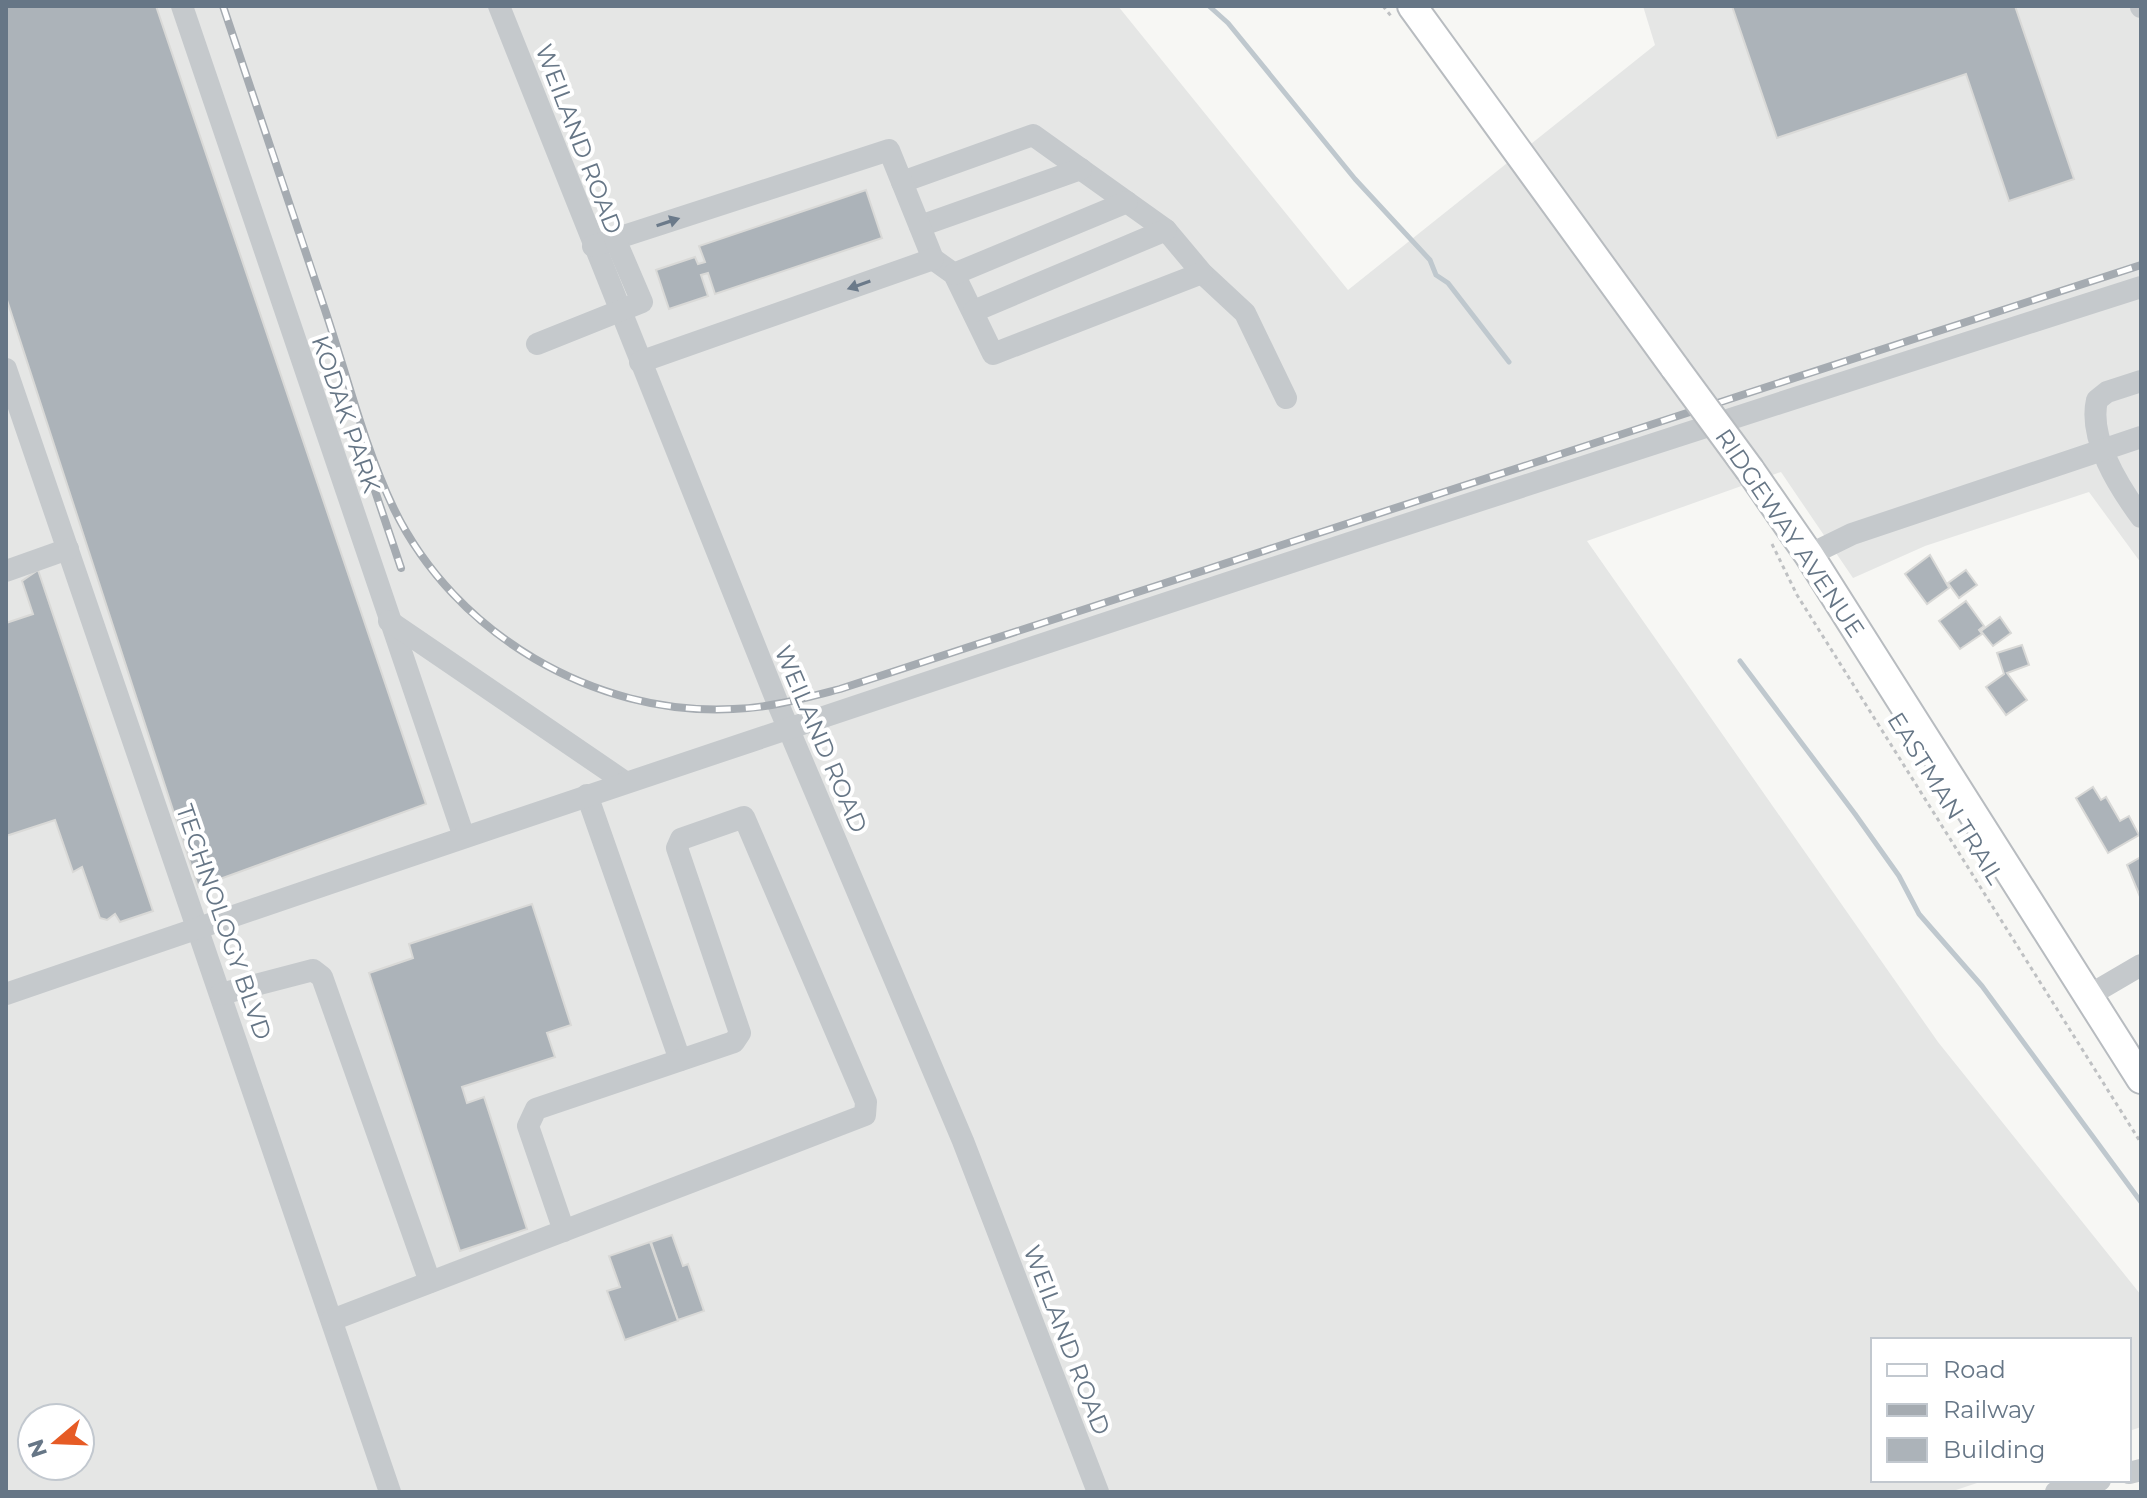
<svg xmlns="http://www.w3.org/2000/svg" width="2147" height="1498" font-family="Montserrat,sans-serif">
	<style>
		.built { fill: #e5e6e5; fill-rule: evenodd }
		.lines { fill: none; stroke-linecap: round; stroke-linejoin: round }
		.stream { stroke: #bfc8ce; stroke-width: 5 }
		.building { fill: #acb3b9; stroke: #d9d9d7; stroke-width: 2 }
		.major-casing { stroke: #b8bcc0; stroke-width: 32 }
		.path { stroke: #bfc1c3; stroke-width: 3; stroke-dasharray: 4 4; stroke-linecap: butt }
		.minor { stroke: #c5c9cc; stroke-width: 22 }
		.major { stroke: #fff; stroke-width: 28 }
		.rail-casing { stroke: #a5abb1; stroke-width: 8 }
		.rail { stroke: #fff; stroke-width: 5; stroke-dasharray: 15; stroke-linecap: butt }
		.major-bridge-casing { stroke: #b8bcc0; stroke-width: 32; stroke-linecap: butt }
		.major-bridge { stroke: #fff; stroke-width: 28 }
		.oneway { fill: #6b7a8a }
		.labels { text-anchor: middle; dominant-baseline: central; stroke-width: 8; stroke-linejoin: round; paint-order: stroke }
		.street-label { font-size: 24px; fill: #667686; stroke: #fff }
	</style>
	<rect width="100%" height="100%" fill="#f7f7f4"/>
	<path class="built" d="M6,6H1118L1348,290L1655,45L1643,6H2141V563L2089,492L1925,546L1853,578L1781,472L1587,541L1938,1042L2141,1295V1427L2129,1431V1340H1873V1480H1986L1950,1492H6ZM32,1418H80V1466H32Z"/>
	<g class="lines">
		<g class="stream">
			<path d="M1209,6L1228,23L1355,179L1430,260L1436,275L1448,283L1509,362"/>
			<path d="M1740,661L1855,814L1899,876L1919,914L1982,986L2141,1202"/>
		</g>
	</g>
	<g class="building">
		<path d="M6,6H156L426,804L198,887L6,297Z"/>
		<path d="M1732,6H2015L2074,179L2009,201L1966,74L1777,138Z"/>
		<path d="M866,190L882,238L715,294L708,273L701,275L708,296L669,309L656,270L695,257L698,264L705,262L699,246Z"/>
		<path d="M1930,555L1949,588L1927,604L1905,574Z"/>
		<path d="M38,570L153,911L120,922L115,914L107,920L100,918L82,867L73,872L55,820L6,836V623L33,614L22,581Z"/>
		<path d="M1966,570L1977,585L1959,598L1948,583Z"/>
		<path d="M1966,601L1984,626L1979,630L1982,634L1960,649L1939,621Z"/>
		<path d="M2000,617L2011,633L1993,646L1981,631Z"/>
		<path d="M2022,645L2029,665L2007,673L2027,700L2006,715L1986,687L2004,674L1997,653Z"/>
		<path d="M2093,787L2101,800L2106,797L2120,821L2129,816L2139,835L2108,853L2076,798Z"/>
		<path d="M2141,857V899L2127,865Z"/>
		<path d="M532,904L571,1025L547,1033L555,1057L462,1087L467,1103L484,1097L527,1229L460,1251L369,973L413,958L409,944Z"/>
		<path d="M672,1235L683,1266L688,1264L704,1311L678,1320L651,1242Z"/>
		<path d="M650,1242L678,1321L625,1340L607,1291L620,1287L609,1256Z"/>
	</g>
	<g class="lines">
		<defs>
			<g id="major">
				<path d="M1412,6L1675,368"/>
				<path d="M1750,470L1809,555L2141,1079"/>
			</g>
		</defs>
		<use href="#major" class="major-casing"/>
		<g class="path">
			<path d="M1383,6L1391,16"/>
			<path d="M1772,544L1797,595L2141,1143"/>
		</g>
		<g class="minor">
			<path d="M182,6L464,837"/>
			<path d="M499,6L778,704L963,1141L1098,1492"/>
			<path d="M2141,6V7"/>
			<path d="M902,182L1033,135L1166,230L1202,273L1245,313L1286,398"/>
			<path d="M920,226L1081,169"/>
			<path d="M593,246L889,150L933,259L954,274L993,354L1202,273"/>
			<path d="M954,274L1127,202"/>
			<path d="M974,311L1166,230"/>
			<path d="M537,344L642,302L615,239"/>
			<path d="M640,362L933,259"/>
			<path d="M6,369L390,1492"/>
			<path d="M2141,381L2107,392L2097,400C2088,439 2119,487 2141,517"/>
			<path d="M1809,555L1852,534L2141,437"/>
			<path d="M6,571L68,549"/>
			<path d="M389,621L625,782"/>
			<path d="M587,795L680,1060"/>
			<path d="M6,994C715,750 1427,515 2141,287"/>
			<path d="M221,994L313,970L322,977L430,1282"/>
			<path d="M2088,996L2141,965"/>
			<path d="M332,1320L865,1115L866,1102L744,817L681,839L677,848L740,1033L734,1042L536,1109L528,1126L564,1231"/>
			<path d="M2129,1473L2141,1470"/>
			<path d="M2056,1492L2100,1480"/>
		</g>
		<use href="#major" class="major"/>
		<defs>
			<g id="rail">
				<path d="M223,6C256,105 290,204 323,304C346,371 363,444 394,509C455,634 594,716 733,709C770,708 805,698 840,689L2141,265"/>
				<path d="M369,473L401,568"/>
			</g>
		</defs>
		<use href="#rail" class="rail-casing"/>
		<use href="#rail" class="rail"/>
		<defs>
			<path id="major-bridge" d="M1675,368L1750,470"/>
		</defs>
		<use href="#major-bridge" class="major-bridge-casing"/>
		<use href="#major-bridge" class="major-bridge"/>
	</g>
	<defs><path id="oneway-solid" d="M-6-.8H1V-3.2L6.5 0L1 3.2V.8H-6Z" transform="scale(2)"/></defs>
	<g class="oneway">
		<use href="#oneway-solid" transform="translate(668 222) rotate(-18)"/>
		<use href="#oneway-solid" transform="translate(859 285) rotate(161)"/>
	</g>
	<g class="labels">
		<g class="street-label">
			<text transform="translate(579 139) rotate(69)">WEILAND ROAD</text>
			<text transform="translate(346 414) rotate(71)">KODAK PARK</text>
			<text transform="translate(1790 533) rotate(56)">RIDGEWAY AVENUE</text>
			<text transform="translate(821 739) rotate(67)">WEILAND ROAD</text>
			<text transform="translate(1946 798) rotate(58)">EASTMAN TRAIL</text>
			<text transform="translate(224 922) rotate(71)">TECHNOLOGY BLVD</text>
			<text transform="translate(1067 1340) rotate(69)">WEILAND ROAD</text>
		</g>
	</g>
	<rect width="2147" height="1498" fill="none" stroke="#667686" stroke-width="16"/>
	<rect x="1871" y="1338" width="260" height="144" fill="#ffffff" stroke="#c2c8cf" stroke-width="2"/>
	<rect x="1887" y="1364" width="40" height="12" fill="#ffffff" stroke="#c2c8cf" stroke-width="2"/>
	<text x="1943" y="1378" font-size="24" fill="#667686">Road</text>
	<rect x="1887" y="1404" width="40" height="12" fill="#a5abb1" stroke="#c2c8cf" stroke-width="2"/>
	<text x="1943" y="1418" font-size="24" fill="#667686">Railway</text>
	<rect x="1887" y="1438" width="40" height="24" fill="#acb3b9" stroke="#c2c8cf" stroke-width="2"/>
	<text x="1943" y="1458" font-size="24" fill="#667686">Building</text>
	<g transform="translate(56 1442) rotate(251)"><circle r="38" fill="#ffffff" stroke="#c2c8cf" stroke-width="2"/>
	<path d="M0-6L14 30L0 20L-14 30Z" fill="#e65b25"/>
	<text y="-12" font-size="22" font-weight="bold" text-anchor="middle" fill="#667686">N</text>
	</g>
</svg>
